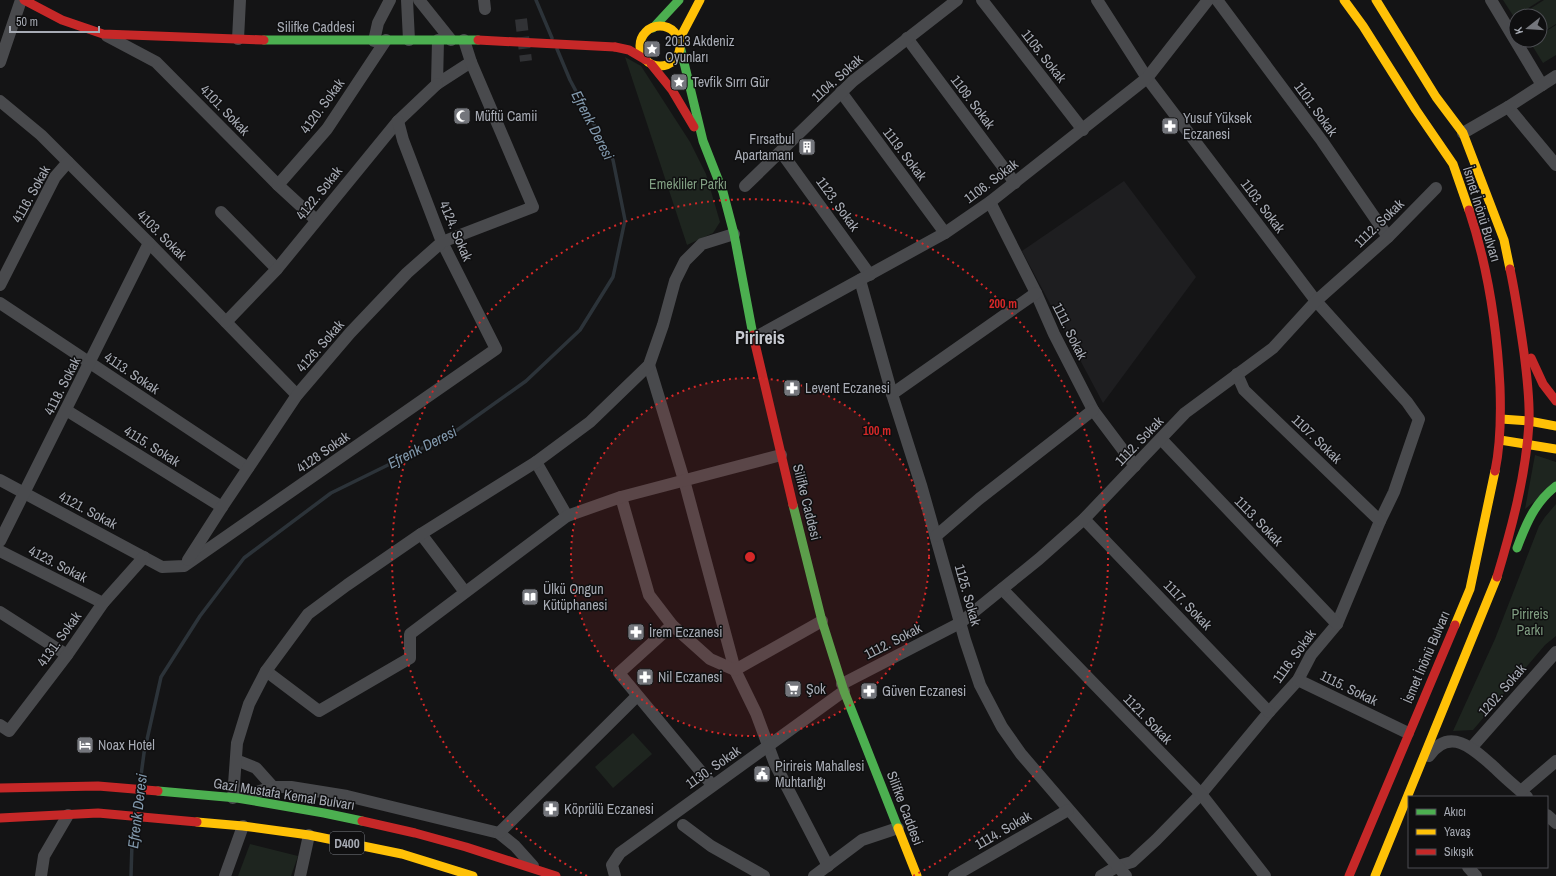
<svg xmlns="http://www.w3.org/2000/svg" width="1556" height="876" font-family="'Archivo Narrow',sans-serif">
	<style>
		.built { fill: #1e1e20 }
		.green { fill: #1e251f }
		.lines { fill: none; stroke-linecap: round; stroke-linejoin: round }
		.stream { stroke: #2c3339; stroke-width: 3.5 }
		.street-tunnel { stroke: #313235; stroke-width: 12; stroke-dasharray: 12 6; stroke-linecap: butt }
		.street { stroke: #494a4d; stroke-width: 12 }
		.fast { stroke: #4caf50; stroke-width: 9 }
		.slow { stroke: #ffc107; stroke-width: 9 }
		.jam { stroke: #c62828; stroke-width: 9 }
		.jam-bridge { stroke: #c62828; stroke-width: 9 }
		.ring { fill: none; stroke: #d62828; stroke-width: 2; stroke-dasharray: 2 4 }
		.labels { text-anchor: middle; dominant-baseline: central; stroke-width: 3; stroke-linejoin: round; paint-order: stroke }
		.shield { fill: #0f0f10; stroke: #797c83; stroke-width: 1 }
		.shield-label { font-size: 13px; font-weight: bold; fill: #a7abb4 }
		.street-label { font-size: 14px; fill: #a7abb4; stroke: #0f0f10 }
		.poi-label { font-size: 14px; fill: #a7abb4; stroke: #0f0f10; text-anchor: start }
		.park-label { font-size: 14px; fill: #809e82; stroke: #0f0f10 }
		.water-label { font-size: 15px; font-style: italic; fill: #8198ac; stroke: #0f0f10 }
		.district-label { font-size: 18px; font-weight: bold; fill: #c7cad1; stroke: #0f0f10 }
		.centre { fill: #d62828; stroke: #0f0f10; stroke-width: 2 }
		.ring-label { font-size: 12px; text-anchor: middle; font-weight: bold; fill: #d62828; stroke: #0f0f10; stroke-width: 3; stroke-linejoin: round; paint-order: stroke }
	</style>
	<rect width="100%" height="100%" fill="#141415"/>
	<path class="built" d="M1124,181L1196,277L1103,403L1022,251Z"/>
	<g class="green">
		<path d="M1503,0H1541L1514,17Z"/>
		<path d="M1544,0H1556V24L1540,34V16H1519Z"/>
		<path d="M1556,25V55L1543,63L1530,42L1532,40H1540V35Z"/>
		<path d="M625,57L641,66L690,142L706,174L720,222L713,233L687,245Z"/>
		<path d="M1535,455L1556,462V484L1525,509Z"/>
		<path d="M1556,504V636L1545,645L1473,730L1453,731L1495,639L1539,526L1545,517Z"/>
		<path d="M633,733L652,754L613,788L595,767Z"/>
		<path d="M250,844L298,856L291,876H238Z"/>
	</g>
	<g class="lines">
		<g class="stream">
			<path d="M536,0L552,38"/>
			<path d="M140,783L144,753L161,677L200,616L244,558L331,493L453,433L526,381L580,330L613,277L625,220L613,160L570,80L557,49"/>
			<path d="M136,809L138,796"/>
			<path d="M131,876L132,843L135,823"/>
		</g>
		<path class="street-tunnel" d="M521,19L526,61"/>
		<g class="street">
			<path d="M407,0L409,40"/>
			<path d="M419,0L451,40"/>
			<path d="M484,0L485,9"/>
			<path d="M982,0L1083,130"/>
			<path d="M1097,0L1147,78L1316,301L1407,402L1419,419L1394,492L1380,521L1337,624L1311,655L1298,680L1269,712L1201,794L1156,840L1132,862L1118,866L1101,876"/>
			<path d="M1217,0L1322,141L1388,237"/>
			<path d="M1491,0L1542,85"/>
			<path d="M107,36L156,62L278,185L316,220"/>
			<path d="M907,38L1015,183"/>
			<path d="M238,39L240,0"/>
			<path d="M438,40L437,84L471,62"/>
			<path d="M374,41L378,23L390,0"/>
			<path d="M0,62L21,0"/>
			<path d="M841,92L945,233"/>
			<path d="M0,101L41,135L149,243L297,395"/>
			<path d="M1508,107L1556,165"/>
			<path d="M1463,133L1508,107L1556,76"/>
			<path d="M781,152L870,275"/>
			<path d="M278,185L327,129L386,40"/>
			<path d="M745,186L853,81L957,0"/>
			<path d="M990,202L1036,293L1054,334L1093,410L1135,466"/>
			<path d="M221,212L277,269"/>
			<path d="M860,280L892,394L921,485L965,640L980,685L1002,727L1021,754L1126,876"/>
			<path d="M0,285L55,177L68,162"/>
			<path d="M0,303L248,468"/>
			<path d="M226,322L277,269L398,121L437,84"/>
			<path d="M754,338L945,233L990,202L1147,78L1208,0"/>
			<path d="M649,365L684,480L735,670L756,713L775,764L828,866"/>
			<path d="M1237,374L1244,390L1380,521"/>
			<path d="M892,394L1036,293"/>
			<path d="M66,410L222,507"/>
			<path d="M1161,439L1337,624"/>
			<path d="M536,462L567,516"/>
			<path d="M0,480L162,567L184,566L496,349L442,242L403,140L398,121"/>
			<path d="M621,497L649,595L672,625L710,659L735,670L822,621"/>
			<path d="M1084,519L1269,712"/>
			<path d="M421,534L465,592"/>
			<path d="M936,536L979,499L1093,410"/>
			<path d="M0,541L149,243"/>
			<path d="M0,551L103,603"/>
			<path d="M188,560L222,507L297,395L350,333L407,273L442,242L533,207L471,62L464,40"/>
			<path d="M1002,589L1201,794L1265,876"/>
			<path d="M0,612L67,655"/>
			<path d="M672,625L619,673L712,785"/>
			<path d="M266,671L319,711L410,658V634L567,516L621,497L781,455"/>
			<path d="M1298,680L1408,733"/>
			<path d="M842,684L960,623L1039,559L1084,519L1185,413L1273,348L1316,301L1388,237L1436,188"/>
			<path d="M0,725L9,731L67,655L103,603L144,557"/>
			<path d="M1472,747L1556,652"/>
			<path d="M1429,756C1450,725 1475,750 1495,768C1505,778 1516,787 1527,797"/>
			<path d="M236,760L256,768L273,787"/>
			<path d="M1521,791L1556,761"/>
			<path d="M244,796L273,787H291L347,796L499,833L515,846L533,866"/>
			<path d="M233,798L237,743L249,704L266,671L308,614L347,585L421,534L536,462L590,422L649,365L663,325L675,281L685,261L702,244L734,234"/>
			<path d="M1547,815L1556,823"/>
			<path d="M683,825L711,846L764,876"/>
			<path d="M499,833L637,696"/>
			<path d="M1468,867L1476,876"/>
			<path d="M41,876L44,856L68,815"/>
			<path d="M225,876L243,826"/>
			<path d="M300,876L309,835"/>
			<path d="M615,876L612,865L620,853L844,691"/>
			<path d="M814,876L862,840L898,828"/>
			<path d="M954,876L1068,810"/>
		</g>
		<g class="fast">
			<path d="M653,28L679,0"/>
			<path d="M264,40H478"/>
			<path d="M680,46L703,141L723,192L734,234L753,335"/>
			<path d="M793,505L822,621L844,691L898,828"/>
			<path d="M1517,548C1526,524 1535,502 1556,486"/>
			<path d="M158,791L237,798L324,813L362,821"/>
		</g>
		<g class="slow">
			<path d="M1344,0L1363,26L1416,110L1453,164L1469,210"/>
			<path d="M1376,0L1436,97L1463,133L1504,240L1510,269"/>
			<circle cx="660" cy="46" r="20"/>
			<path d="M679,40L700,0"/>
			<path d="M1501,419L1529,421L1556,426"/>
			<path d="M1500,440L1556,449"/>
			<path d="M1455,625L1470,589L1495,471"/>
			<path d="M197,822L243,826L309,835L402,854L473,876"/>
			<path d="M898,828L917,876"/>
			<path d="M1375,876L1497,577"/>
		</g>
		<g class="jam">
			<path d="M24,0L62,20L103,34L264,40"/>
			<path d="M615,47L629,50L646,60"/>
			<path d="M651,64L672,90L694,127"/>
			<path d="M1469,210C1488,267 1497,327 1500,387C1501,415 1501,443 1495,471"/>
			<path d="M753,335L793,505"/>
			<path d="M1531,358L1543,384L1556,401"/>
			<path d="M1497,577C1512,527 1526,475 1529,423C1530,400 1527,376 1524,353C1520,325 1516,297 1510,269"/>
			<path d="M0,788L98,786L158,791"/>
			<path d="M0,818L98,813L197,822"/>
			<path d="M362,821L415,833L466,847L556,876"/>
			<path d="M1349,876L1455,625"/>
		</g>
		<path class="jam-bridge" d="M478,40L615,47"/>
	</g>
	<circle cx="750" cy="557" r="179" fill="#d62828" fill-opacity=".12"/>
	<g class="ring">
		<circle cx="750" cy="557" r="179"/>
		<path d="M587 876A358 358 0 1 1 913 876"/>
	</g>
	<defs>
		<symbol id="sight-square" viewBox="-11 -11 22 22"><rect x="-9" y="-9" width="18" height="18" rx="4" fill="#74767c" stroke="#0f0f10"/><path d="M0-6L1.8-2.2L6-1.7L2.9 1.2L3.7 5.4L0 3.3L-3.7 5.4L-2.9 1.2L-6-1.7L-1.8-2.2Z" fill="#fff"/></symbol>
		<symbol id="mosque-square" viewBox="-11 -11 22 22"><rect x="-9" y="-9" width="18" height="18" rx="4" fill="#74767c" stroke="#0f0f10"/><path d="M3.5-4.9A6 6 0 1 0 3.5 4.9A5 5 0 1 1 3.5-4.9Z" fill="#fff"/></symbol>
		<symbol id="pharmacy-square" viewBox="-11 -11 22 22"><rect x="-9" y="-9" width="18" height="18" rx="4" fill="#74767c" stroke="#0f0f10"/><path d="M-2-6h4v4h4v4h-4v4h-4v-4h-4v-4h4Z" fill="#fff"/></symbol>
		<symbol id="building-square" viewBox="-11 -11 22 22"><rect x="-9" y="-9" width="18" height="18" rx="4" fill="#74767c" stroke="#0f0f10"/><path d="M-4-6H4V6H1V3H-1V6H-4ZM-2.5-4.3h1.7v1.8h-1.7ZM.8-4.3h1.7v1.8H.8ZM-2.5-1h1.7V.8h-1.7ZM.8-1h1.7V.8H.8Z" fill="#fff"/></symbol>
		<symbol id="library-square" viewBox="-11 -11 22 22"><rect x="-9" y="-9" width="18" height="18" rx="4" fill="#74767c" stroke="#0f0f10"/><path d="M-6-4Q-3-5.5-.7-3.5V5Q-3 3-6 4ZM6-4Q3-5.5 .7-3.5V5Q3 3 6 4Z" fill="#fff"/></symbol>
		<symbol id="supermarket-square" viewBox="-11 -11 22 22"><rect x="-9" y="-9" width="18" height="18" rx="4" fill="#74767c" stroke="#0f0f10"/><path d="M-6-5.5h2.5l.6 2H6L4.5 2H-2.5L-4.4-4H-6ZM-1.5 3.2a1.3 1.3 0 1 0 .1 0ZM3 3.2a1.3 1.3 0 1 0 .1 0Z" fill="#fff"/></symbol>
		<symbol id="hotel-square" viewBox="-11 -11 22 22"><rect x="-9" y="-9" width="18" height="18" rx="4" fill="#74767c" stroke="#0f0f10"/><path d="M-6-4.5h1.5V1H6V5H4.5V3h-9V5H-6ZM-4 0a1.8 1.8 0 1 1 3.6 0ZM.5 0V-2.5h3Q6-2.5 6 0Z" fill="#fff"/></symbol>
		<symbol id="civic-square" viewBox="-11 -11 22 22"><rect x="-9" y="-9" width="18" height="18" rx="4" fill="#74767c" stroke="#0f0f10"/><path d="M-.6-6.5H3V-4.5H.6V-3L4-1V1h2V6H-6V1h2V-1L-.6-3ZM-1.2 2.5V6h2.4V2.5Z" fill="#fff"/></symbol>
	</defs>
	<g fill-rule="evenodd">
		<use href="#sight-square" x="642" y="39" width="20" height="20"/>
		<use href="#sight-square" x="669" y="72" width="20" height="20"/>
		<use href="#mosque-square" x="452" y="106" width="20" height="20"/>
		<use href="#pharmacy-square" x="1160" y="116" width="20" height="20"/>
		<use href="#building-square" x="797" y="137" width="20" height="20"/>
		<use href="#pharmacy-square" x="782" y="378" width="20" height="20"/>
		<use href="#library-square" x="520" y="587" width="20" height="20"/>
		<use href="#pharmacy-square" x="626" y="622" width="20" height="20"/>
		<use href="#pharmacy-square" x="635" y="667" width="20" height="20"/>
		<use href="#supermarket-square" x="783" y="679" width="20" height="20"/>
		<use href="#pharmacy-square" x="859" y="681" width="20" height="20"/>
		<use href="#hotel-square" x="75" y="735" width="20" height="20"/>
		<use href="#civic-square" x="752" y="764" width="20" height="20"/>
		<use href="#pharmacy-square" x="541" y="799" width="20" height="20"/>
	</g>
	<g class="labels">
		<rect class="shield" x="330" y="832" width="34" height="22" rx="3"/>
		<g class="shield-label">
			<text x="347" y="843">D400</text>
		</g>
		<g class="street-label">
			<text x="316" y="27">Silifke Caddesi</text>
			<text transform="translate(1044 56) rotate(52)">1105. Sokak</text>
			<text transform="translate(837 78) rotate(-42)">1104. Sokak</text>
			<text transform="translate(973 102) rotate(53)">1109. Sokak</text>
			<text transform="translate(322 106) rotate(-54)">4120. Sokak</text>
			<text transform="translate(1316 109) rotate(54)">1101. Sokak</text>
			<text transform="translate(225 110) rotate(46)">4101. Sokak</text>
			<text transform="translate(905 154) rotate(53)">1119. Sokak</text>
			<text transform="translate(991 181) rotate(-37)">1106. Sokak</text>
			<text transform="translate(319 193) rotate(-51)">4122. Sokak</text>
			<text transform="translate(31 194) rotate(-61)">4116. Sokak</text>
			<text transform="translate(838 204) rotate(54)">1123. Sokak</text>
			<text transform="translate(1263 206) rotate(53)">1103. Sokak</text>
			<text transform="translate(1482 214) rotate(73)">İsmet İnönü Bulvarı</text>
			<text transform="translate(1379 223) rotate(-44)">1112. Sokak</text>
			<text transform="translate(456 231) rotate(67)">4124. Sokak</text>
			<text transform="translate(162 235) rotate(45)">4103. Sokak</text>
			<text transform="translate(1070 331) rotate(64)">1111. Sokak</text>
			<text transform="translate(320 346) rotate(-49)">4126. Sokak</text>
			<text transform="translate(132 373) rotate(34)">4113. Sokak</text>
			<text transform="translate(62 386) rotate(-63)">4118. Sokak</text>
			<text transform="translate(1317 439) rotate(44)">1107. Sokak</text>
			<text transform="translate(1139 441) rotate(-46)">1112. Sokak</text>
			<text transform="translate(152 446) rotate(32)">4115. Sokak</text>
			<text transform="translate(323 452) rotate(-35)">4128 Sokak</text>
			<text transform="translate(807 502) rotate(76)">Silifke Caddesi</text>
			<text transform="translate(88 510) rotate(28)">4121. Sokak</text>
			<text transform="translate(1259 521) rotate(46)">1113. Sokak</text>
			<text transform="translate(58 564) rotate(27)">4123. Sokak</text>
			<text transform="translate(968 595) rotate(74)">1125. Sokak</text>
			<text transform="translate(1188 605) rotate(46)">1117. Sokak</text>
			<text transform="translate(59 639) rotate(-54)">4131. Sokak</text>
			<text transform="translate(893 641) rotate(-27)">1112. Sokak</text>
			<text transform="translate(1294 656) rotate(-54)">1116. Sokak</text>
			<text transform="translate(1426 657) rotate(-67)">İsmet İnönü Bulvarı</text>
			<text transform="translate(1349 688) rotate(26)">1115. Sokak</text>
			<text transform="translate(1502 690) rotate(-49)">1202. Sokak</text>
			<text transform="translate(1148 719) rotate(46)">1121. Sokak</text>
			<text transform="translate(713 767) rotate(-35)">1130. Sokak</text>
			<text transform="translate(284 794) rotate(9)">Gazi Mustafa Kemal Bulvarı</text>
			<text transform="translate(905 808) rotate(69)">Silifke Caddesi</text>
			<text transform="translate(1003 830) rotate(-30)">1114. Sokak</text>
		</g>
		<g class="poi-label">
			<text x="665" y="41">2013 Akdeniz<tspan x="665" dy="16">Oyunları</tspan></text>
			<text x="692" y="82">Tevfik Sırrı Gür</text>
			<text x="475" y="116">Müftü Camii</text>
			<text x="1183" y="118">Yusuf Yüksek<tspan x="1183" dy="16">Eczanesi</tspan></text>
			<text x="794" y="139" text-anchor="end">Fırsatbul<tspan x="794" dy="16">Apartamanı</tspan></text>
			<text x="805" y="388">Levent Eczanesi</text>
			<text x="543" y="589">Ülkü Ongun<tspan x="543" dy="16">Kütüphanesi</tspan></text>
			<text x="649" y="632">İrem Eczanesi</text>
			<text x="658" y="677">Nil Eczanesi</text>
			<text x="806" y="689">Şok</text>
			<text x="882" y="691">Güven Eczanesi</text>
			<text x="98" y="745">Noax Hotel</text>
			<text x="775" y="766">Pirireis Mahallesi<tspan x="775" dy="16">Muhtarlığı</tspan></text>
			<text x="564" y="809">Köprülü Eczanesi</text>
		</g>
		<g class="park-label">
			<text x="688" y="184">Emekliler Parkı</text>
			<text x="1530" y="614">Pirireis<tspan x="1530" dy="16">Parkı</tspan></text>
		</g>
		<g class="water-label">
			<text transform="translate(593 125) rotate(63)">Efrenk Deresi</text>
			<text transform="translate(422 447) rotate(-27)">Efrenk Deresi</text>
			<text transform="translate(137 811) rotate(-83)">Efrenk Deresi</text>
		</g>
		<g class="district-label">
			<text x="760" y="337">Pirireis</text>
		</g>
	</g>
	<circle cx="750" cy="557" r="6" class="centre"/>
	<g class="ring-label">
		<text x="1003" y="308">200 m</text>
		<text x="877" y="435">100 m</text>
	</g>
	<rect x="1408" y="796" width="140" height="72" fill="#0f0f10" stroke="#4c4d52"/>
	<rect x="1416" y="809" width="20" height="6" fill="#4caf50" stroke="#4c4d52"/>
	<text x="1444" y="816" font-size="12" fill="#a7abb4">Akıcı</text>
	<rect x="1416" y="829" width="20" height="6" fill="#ffc107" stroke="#4c4d52"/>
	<text x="1444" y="836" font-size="12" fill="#a7abb4">Yavaş</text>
	<rect x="1416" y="849" width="20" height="6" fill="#c62828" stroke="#4c4d52"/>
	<text x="1444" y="856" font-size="12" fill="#a7abb4">Sıkışık</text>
	<g transform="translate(1528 28) rotate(253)"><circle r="19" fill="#0f0f10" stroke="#4c4d52"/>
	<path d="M0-3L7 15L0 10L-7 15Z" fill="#74767c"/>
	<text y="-6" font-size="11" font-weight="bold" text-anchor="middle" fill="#a7abb4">K</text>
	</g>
	<path d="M10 26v6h89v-6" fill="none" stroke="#a7abb4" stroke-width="2"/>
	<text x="16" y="26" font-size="12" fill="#a7abb4" stroke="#0f0f10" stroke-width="3" paint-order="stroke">50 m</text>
</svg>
